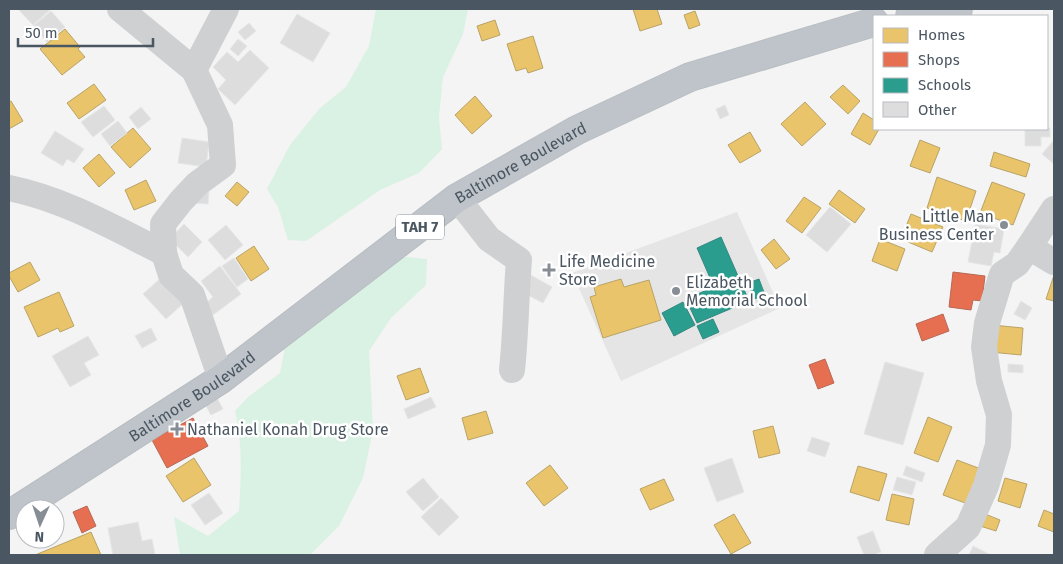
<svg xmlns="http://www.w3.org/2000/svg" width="1063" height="564" font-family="'Fira Sans',sans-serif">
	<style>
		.education { fill: #e6e5e6 }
		.green { fill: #d9f2e3 }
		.homes { fill: #e9c46a; stroke: #b9a367 }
		.shops { fill: #e76f51; stroke: #b86856 }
		.schools { fill: #2a9d8f; stroke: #348881 }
		.building { fill: #ddddde; stroke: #e5e6e7 }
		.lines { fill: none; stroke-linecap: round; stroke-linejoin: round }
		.highway-casing { stroke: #b9bec3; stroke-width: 30 }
		.minor { stroke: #ced0d2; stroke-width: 26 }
		.highway { stroke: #bec4c9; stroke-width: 28 }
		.poi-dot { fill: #868d94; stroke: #fff; stroke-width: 2 }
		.labels { text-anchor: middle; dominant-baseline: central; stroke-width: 5; stroke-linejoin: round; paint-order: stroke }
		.shield { fill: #fff; stroke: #808990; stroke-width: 1 }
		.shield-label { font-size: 15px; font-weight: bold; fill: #4a5661 }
		.street-label { font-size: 16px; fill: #4a5661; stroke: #fff }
		.poi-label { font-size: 16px; fill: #4a5661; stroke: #fff; text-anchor: start }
	</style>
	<rect width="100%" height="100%" fill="#f4f4f4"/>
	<path class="education" d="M737,212L780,308L621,381L572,273Z"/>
	<g class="green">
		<path d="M376,9H468L463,34L443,77L439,117L442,149L419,173L380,190L306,241L288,240L278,207L267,189L290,145L320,108L346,87L369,46Z"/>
		<path d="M377,254L427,259L426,285L391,318L369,351L373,430L363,478L339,526L310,555H180L174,517L208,536L239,511C241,477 243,445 235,411L248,397L280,373L284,352L281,323Z"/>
	</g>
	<g class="homes">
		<path d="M633,9H657L662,24L640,31Z"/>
		<path d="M695,11L700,25L689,29L684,15Z"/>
		<path d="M495,20L500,35L482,41L477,26Z"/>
		<path d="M65,29L80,47L78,49L85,57L62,75L40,49Z"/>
		<path d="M533,36L543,68L528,73L526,68L516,71L507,44Z"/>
		<path d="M94,84L106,100L79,119L67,103Z"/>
		<path d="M843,85L860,101L848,114L830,97Z"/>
		<path d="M475,96L492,116L472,134L455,115Z"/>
		<path d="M11,101L23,121L9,129V102Z"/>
		<path d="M805,102L826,124L802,146L781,124Z"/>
		<path d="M863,113L874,120V129H879L870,145L851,134Z"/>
		<path d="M133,128L151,149L130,168L111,147Z"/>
		<path d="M750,132L761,151L740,163L728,145Z"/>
		<path d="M920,140L940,148L930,173L910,166Z"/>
		<path d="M994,152L1030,164L1026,177L990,166Z"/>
		<path d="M99,154L115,173L99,187L83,168Z"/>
		<path d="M937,177L976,191L966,221L927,208Z"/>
		<path d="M146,180L156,201L134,210L125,190Z"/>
		<path d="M237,182L249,192L237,206L225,196Z"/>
		<path d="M992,182L1025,194L1013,225L980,213Z"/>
		<path d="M839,190L865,209L855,223L829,204Z"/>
		<path d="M804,197L821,208L802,233L786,221Z"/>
		<path d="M911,214L943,227L932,252L901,239Z"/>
		<path d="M774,239L790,259L776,269L761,250Z"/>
		<path d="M880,239L905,249L897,271L872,261Z"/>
		<path d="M254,246L269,269L251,281L236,258Z"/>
		<path d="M30,262L40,280L18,292L9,276V273Z"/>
		<path d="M1054,275V301L1046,299Z"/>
		<path d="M621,279L624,287L649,280L661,320L603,338L590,297L596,295L594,287Z"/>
		<path d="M59,292L74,326L60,332L58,328L38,337L24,307Z"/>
		<path d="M992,325L1023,328L1021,355L990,352Z"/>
		<path d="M420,368L429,392L406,400L397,376Z"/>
		<path d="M486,411L493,433L468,440L462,418Z"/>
		<path d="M928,417L952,427L938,462L914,453Z"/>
		<path d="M773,426L780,453L759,458L753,431Z"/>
		<path d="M194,458L211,485L183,502L166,476Z"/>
		<path d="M957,460L981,469L968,504L943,495Z"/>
		<path d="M550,465L568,488L544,506L526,483Z"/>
		<path d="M858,466L887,474L879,501L850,492Z"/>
		<path d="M1005,478L1027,484L1020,508L998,501Z"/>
		<path d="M664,479L674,500L650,510L640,489Z"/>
		<path d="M892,494L914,499L909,525L886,520Z"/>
		<path d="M1044,510L1054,514V532L1038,526Z"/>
		<path d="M734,514L751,543L731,554L714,525Z"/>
		<path d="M985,514L1000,520L996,531L980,526Z"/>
		<path d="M91,532L101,555H35Z"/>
	</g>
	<g class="shops">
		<path d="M953,272L985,276L982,301L973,300L971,310L949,307Z"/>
		<path d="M943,314L949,331L922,341L916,324Z"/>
		<path d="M825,359L834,383L818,389L809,365Z"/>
		<path d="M193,418L208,446L167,468L152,440Z"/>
		<path d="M87,506L96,526L82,533L73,512Z"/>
	</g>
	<g class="schools">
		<path d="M721,237L749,301L697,323L686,299L714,287L697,248Z"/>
		<path d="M759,279L765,295L754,299L748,283Z"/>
		<path d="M683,302L695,325L674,336L662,313Z"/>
		<path d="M713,319L719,332L703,339L697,326Z"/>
	</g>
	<g class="building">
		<path d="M18,9H51L33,25Z"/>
		<path d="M51,11L65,27L47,42L33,26Z"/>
		<path d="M297,14L330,33L313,62L280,43Z"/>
		<path d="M249,23L256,31L245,40L238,32Z"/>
		<path d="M238,39L247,46L238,56L230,49Z"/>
		<path d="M250,50L269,68L235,105L218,89L226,80L213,67L227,52L238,62Z"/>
		<path d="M725,105L729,115L720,119L716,109Z"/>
		<path d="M104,106L115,120L93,137L81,122Z"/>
		<path d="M141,107L151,119L138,129L129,117Z"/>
		<path d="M118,121L127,133L110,146L101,134Z"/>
		<path d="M1047,128H1050V137H1041V146H1025V129Z"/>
		<path d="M55,131L84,149L74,163L67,159L63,166L41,153Z"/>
		<path d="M182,138L209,142L206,167L178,163Z"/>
		<path d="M1054,140V164L1042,154Z"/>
		<path d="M195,190L209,192L208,204L194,203Z"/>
		<path d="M830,207L851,224L827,252L806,235Z"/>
		<path d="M184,224L202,242L188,257L170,239Z"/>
		<path d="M975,224L1004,229L1000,253L994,252L991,266L968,262Z"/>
		<path d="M226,225L243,245L225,260L208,240Z"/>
		<path d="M234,258L248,279L237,287L222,266Z"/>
		<path d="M220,266L241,294L213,315L205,304L213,297L201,281Z"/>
		<path d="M529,274L552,287L543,303L520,291Z"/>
		<path d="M162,277L185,302L166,319L143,294Z"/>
		<path d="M1021,301L1032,308L1025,320L1014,314Z"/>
		<path d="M151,328L157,340L142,348L135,336Z"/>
		<path d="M88,336L99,355L84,363L91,375L70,387L52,356Z"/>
		<path d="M885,362L924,373L903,445L864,434Z"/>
		<path d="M1008,364L1023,365V373L1008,372Z"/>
		<path d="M431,397L436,407L408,419L404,409Z"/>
		<path d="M217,398L223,409L211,415L205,404Z"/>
		<path d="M812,437L830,443L825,457L807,451Z"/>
		<path d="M732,458L744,492L717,502L704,468Z"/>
		<path d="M906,466L925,473L922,482L903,475Z"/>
		<path d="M897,477L916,482L912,495L893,490Z"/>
		<path d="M423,478L439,497L423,511L406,492Z"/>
		<path d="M209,493L223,513L205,525L191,505Z"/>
		<path d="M441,498L459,517L439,536L421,517Z"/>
		<path d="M138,522L142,541L152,539L155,555H113L108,528Z"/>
		<path d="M873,531L881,552L872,555H864L857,537Z"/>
		<path d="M973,546L991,555H969Z"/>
	</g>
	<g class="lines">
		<defs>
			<g id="highway">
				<path d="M910,16L958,9"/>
				<path id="s1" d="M9,515L221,379L457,198L577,130L690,77L874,22"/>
			</g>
		</defs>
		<use href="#highway" class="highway-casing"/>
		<g class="minor">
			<path d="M120,9L194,70L220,125L223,165L197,184L181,201L163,224L164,253L171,275L192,295L221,379"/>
			<path d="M194,70L226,9"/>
			<path d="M9,188C64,199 114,228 164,253"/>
			<path d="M457,198L489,239L519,260C516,296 516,333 512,370"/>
			<path d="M1054,209L1029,247L1054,262"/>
			<path d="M937,555L968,527L986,486L998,445L999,415L989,381L984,347L987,323L1002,274L1017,264L1029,247"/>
		</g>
		<use href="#highway" class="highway"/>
	</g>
	<g class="poi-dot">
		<circle cx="1004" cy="225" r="5"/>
		<path d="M546.5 262.5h5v5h5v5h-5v5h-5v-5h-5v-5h5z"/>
		<circle cx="676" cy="291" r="5"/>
		<path d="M174.5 421.5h5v5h5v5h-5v5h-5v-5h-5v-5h5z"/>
	</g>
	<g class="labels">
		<rect class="shield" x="396" y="214.5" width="48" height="25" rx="4"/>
		<g class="shield-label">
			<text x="420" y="227">TAH 7</text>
		</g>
		<g class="street-label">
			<text stroke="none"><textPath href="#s1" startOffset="622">Baltimore Boulevard</textPath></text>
			<text stroke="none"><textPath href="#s1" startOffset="218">Baltimore Boulevard</textPath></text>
		</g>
		<g class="poi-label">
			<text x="994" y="216" text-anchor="end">Little Man<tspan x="994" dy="18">Business Center</tspan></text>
			<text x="559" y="261">Life Medicine<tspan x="559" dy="18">Store</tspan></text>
			<text x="686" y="282">Elizabeth<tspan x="686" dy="18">Memorial School</tspan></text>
			<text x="187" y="429">Nathaniel Konah Drug Store</text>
		</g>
	</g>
	<rect width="1063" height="564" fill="none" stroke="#4a5661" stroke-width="20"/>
	<rect x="873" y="15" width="175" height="115" fill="#ffffff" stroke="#b7bbc0"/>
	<rect x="883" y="28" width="25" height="15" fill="#e9c46a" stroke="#b7bbc0"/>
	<text x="918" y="40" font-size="15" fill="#4a5661">Homes</text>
	<rect x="883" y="52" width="25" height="15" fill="#e76f51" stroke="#b7bbc0"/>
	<text x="918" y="65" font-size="15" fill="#4a5661">Shops</text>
	<rect x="883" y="78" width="25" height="15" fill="#2a9d8f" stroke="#b7bbc0"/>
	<text x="918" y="90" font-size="15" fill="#4a5661">Schools</text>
	<rect x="883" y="102" width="25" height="15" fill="#ddddde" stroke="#b7bbc0"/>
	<text x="918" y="115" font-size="15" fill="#4a5661">Other</text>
	<g transform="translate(40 524) rotate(183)"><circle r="24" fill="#ffffff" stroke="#b7bbc0"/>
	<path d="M0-4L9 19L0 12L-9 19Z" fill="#868d94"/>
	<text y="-8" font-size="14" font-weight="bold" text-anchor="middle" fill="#4a5661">N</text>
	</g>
	<path d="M18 38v8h135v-8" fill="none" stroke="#4a5661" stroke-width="2.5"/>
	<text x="25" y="38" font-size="15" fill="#4a5661" stroke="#ffffff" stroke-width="4" paint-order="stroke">50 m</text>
</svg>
